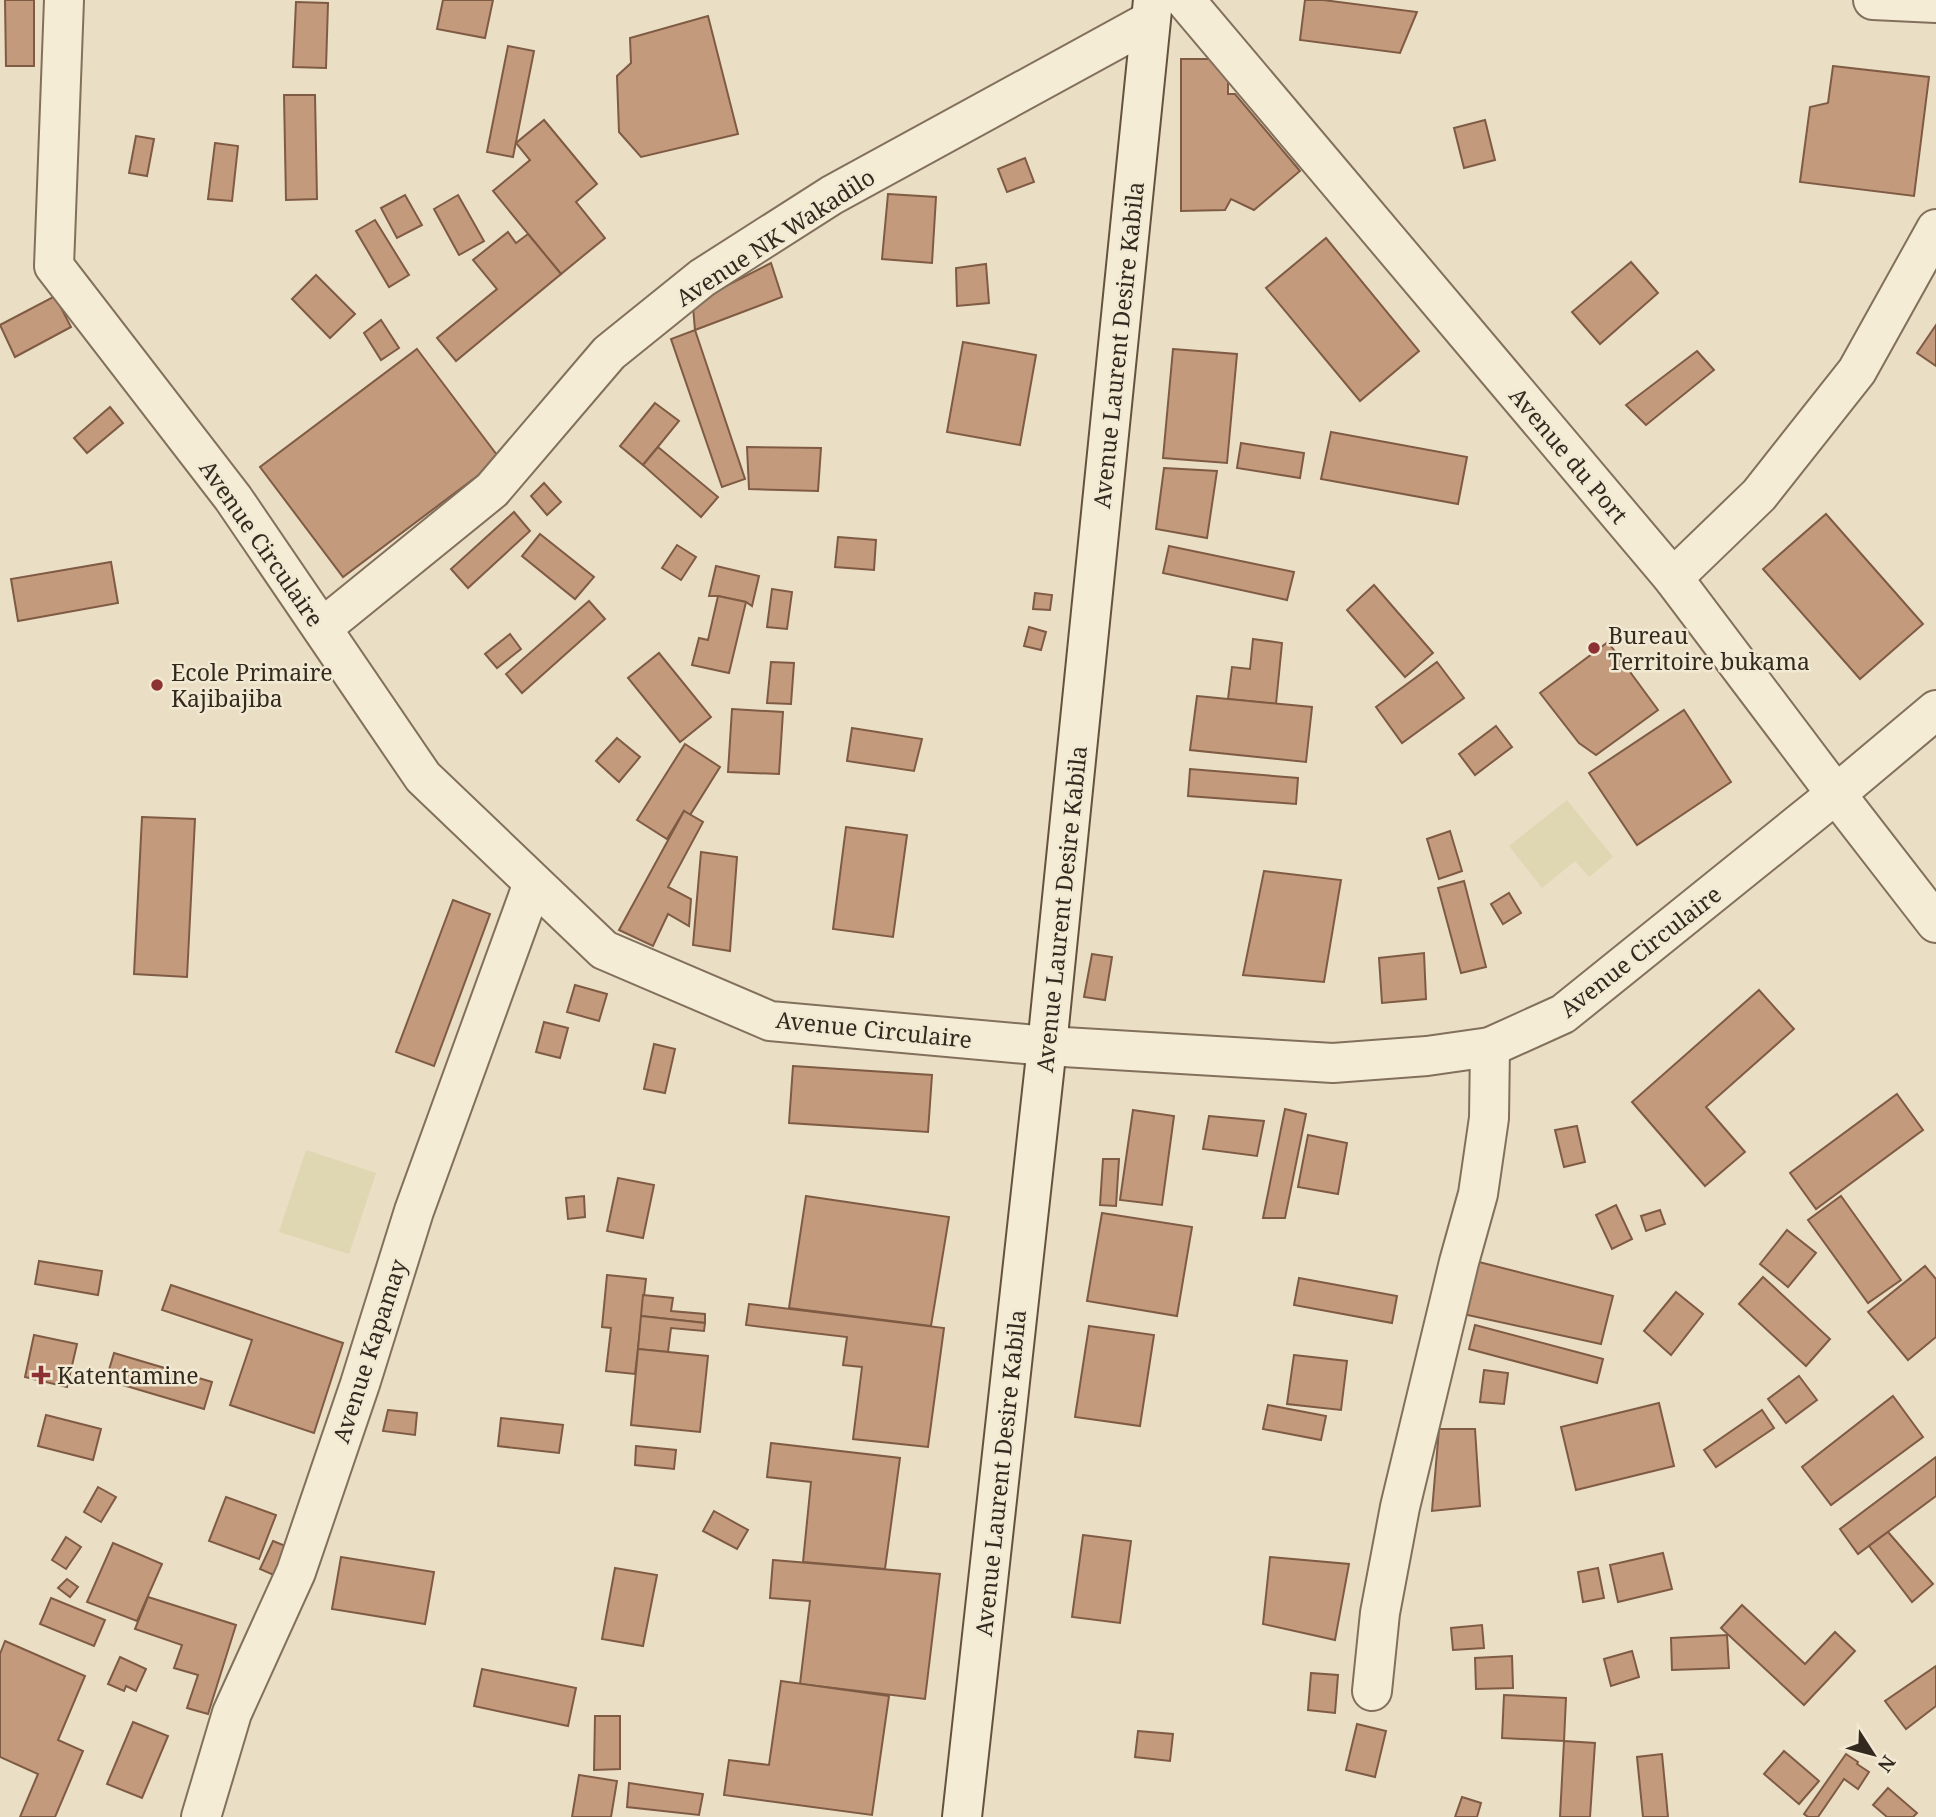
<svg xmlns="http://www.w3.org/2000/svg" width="1936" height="1817" font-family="'Noto Serif',serif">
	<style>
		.farmland { fill: #ded7b2 }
		.building { fill: #c49a7d; stroke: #7f5b44; stroke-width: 2 }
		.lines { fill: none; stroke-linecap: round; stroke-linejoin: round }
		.minor-casing { stroke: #82705c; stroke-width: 42 }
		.secondary-casing { stroke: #64523f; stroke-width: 42 }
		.minor { stroke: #f5ecd6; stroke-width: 38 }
		.secondary { stroke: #f5ecd6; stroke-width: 38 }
		.poi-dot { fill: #8c3233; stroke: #f2e9d3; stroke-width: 2.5 }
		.labels { text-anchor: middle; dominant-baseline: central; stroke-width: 5; stroke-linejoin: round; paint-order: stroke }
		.street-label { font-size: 23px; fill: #34291f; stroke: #f2e9d3 }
		.poi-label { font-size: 23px; fill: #34291f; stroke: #f2e9d3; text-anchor: start }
	</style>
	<rect width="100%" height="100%" fill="#eadec4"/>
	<g class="farmland">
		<path d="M1567,800L1613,857L1589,877L1575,861L1542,888L1509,846Z"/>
		<path d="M306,1150L376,1173L349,1254L279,1232Z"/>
	</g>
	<g class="building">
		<path d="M5,0H34V66H6Z"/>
		<path d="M443,0H493L485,38L437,29Z"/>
		<path d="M1305,0H1323L1417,12L1400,53L1300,40Z"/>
		<path d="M296,2L328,3L326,68L293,67Z"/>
		<path d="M708,16L738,134L641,157L619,132L617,76L631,63L630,38Z"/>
		<path d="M508,46L534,51L513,157L487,152Z"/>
		<path d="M1181,59H1228V94H1235L1300,171L1254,210L1231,199L1225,210L1181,211Z"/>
		<path d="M1833,66L1929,77L1914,196L1800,182L1810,107L1828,103Z"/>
		<path d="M284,95H315L317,199L286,200Z"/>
		<path d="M544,120L597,184L576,202L605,238L561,274L493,191L530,160L516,143Z"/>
		<path d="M1485,120L1495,160L1464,168L1454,128Z"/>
		<path d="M136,136L154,139L147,176L129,173Z"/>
		<path d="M215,143L238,146L232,201L208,199Z"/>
		<path d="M1025,158L1034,182L1007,192L998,169Z"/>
		<path d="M888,194L936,197L932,263L882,259Z"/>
		<path d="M405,195L422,225L397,238L381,208Z"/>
		<path d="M458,195L484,241L459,255L434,209Z"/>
		<path d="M375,220L409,275L389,287L356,231Z"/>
		<path d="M508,232L516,243L528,234L561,274L456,361L437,338L497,289L473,260Z"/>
		<path d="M1326,238L1419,351L1360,401L1266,288Z"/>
		<path d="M1631,262L1658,293L1600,344L1572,312Z"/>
		<path d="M771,263L782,297L695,330L693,307L724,287Z"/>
		<path d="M986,264L989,303L957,306L956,268Z"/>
		<path d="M316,275L355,314L330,338L292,299Z"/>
		<path d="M55,296L71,327L15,357L0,325Z"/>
		<path d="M381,320L399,348L381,360L364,333Z"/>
		<path d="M1936,325V366L1917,353Z"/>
		<path d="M695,330L745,479L722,487L671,339Z"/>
		<path d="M963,342L1036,355L1020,445L947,432Z"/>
		<path d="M417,349L500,459L343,577L260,467Z"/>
		<path d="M1173,349L1237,354L1227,463L1163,458Z"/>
		<path d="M1697,351L1714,370L1646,425L1626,405Z"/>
		<path d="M655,403L679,421L643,465L620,446Z"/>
		<path d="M110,407L123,423L87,453L74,438Z"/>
		<path d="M1331,432L1467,457L1458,504L1321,479Z"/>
		<path d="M1241,443L1304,453L1300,478L1237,468Z"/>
		<path d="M658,447L718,497L701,517L643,465Z"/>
		<path d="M747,447L821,448L818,491L749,489Z"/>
		<path d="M1164,468L1217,471L1207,538L1156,529Z"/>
		<path d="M544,483L561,502L547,515L531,496Z"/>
		<path d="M514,512L530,531L468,588L451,569Z"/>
		<path d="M1826,514L1923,624L1860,679L1763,569Z"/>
		<path d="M540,534L594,577L575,599L522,556Z"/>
		<path d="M838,537L876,540L874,570L835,567Z"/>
		<path d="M677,545L696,557L681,580L662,568Z"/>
		<path d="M1169,546L1294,572L1287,600L1163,573Z"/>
		<path d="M111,562L118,603L18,621L11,579Z"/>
		<path d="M716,566L759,576L752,606L746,602L718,596H709Z"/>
		<path d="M1374,585L1433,653L1405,677L1347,610Z"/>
		<path d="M772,589L792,592L787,629L767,627Z"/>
		<path d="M1035,593L1052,595L1050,610L1033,609Z"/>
		<path d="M718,596L746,602L729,673L692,665L699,638L708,640Z"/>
		<path d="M589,601L605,619L522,693L506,674Z"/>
		<path d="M1029,627L1046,632L1041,650L1024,646Z"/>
		<path d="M510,634L521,649L497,668L485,654Z"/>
		<path d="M1253,639L1282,643L1276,704L1228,699L1232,667L1250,669Z"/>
		<path d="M1608,642L1658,710L1596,755L1579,743L1540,693Z"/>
		<path d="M659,653L711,717L680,742L628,678Z"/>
		<path d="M771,662L794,663L791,704L767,703Z"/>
		<path d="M1437,662L1464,698L1402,743L1376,707Z"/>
		<path d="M1197,696L1312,707L1306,762L1190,750Z"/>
		<path d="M732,709L783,712L779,774L728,772Z"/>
		<path d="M1684,710L1731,782L1637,845L1589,773Z"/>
		<path d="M1496,726L1512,747L1475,775L1459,754Z"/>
		<path d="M852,728L922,739L914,771L847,761Z"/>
		<path d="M617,738L640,757L619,782L596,761Z"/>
		<path d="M685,744L720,767L690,815L684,811L667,839L637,820Z"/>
		<path d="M1190,769L1298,778L1296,804L1188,796Z"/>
		<path d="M684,811L703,822L668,887L691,899L689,926L668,914L653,946L619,930Z"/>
		<path d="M142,817L195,819L187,977L134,974Z"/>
		<path d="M846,827L907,835L893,937L833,929Z"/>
		<path d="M1450,831L1462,871L1439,879L1427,839Z"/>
		<path d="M701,852L737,857L730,951L693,945Z"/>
		<path d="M1264,871L1341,880L1324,982L1243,975Z"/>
		<path d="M1464,881L1486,967L1461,973L1438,888Z"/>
		<path d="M1509,893L1521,913L1503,924L1491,904Z"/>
		<path d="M453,900L490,914L434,1066L396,1052Z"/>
		<path d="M1424,953L1426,999L1382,1003L1379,958Z"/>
		<path d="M1092,954L1112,957L1105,1000L1084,997Z"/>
		<path d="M575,985L607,994L599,1021L567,1012Z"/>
		<path d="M1759,990L1794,1029L1706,1107L1745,1152L1705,1186L1632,1102Z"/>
		<path d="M544,1022L568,1028L560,1058L536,1052Z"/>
		<path d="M654,1044L675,1049L665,1093L644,1089Z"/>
		<path d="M793,1066L932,1075L928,1132L789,1123Z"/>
		<path d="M1897,1094L1923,1130L1816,1209L1790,1173Z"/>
		<path d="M1285,1109L1306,1114L1285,1218H1263Z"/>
		<path d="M1133,1110L1174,1116L1162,1205L1120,1200Z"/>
		<path d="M1209,1116L1264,1121L1257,1156L1203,1149Z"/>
		<path d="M1577,1126L1585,1162L1564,1167L1555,1130Z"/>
		<path d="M1308,1135L1347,1143L1338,1194L1298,1187Z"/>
		<path d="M1103,1159H1119L1116,1206L1100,1205Z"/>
		<path d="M618,1178L654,1185L643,1238L607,1231Z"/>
		<path d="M584,1196L585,1217L568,1219L566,1198Z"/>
		<path d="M806,1196L949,1217L931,1326L789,1308Z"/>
		<path d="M1841,1196L1901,1280L1868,1303L1808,1220Z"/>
		<path d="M1616,1205L1632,1239L1612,1249L1596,1215Z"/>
		<path d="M1660,1210L1665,1224L1646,1231L1641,1216Z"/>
		<path d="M1102,1213L1192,1227L1177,1316L1087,1301Z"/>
		<path d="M1787,1230L1816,1253L1788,1287L1760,1264Z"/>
		<path d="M39,1261L102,1271L98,1295L35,1284Z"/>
		<path d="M1475,1261L1613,1296L1601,1344L1463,1314Z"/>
		<path d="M1925,1266L1936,1279V1337L1908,1360L1868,1312Z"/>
		<path d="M607,1275L646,1279L635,1374L606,1371L611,1328L602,1327Z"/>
		<path d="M1763,1277L1830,1339L1806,1366L1739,1304Z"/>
		<path d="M1299,1278L1397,1296L1392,1323L1294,1305Z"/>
		<path d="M171,1285L343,1343L314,1433L230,1405L252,1340L162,1310Z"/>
		<path d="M1676,1292L1703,1314L1671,1355L1644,1331Z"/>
		<path d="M643,1295L673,1298L671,1311L705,1314V1323L641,1316Z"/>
		<path d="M749,1304L944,1328L928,1447L853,1439L862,1367L843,1365L847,1337L746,1325Z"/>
		<path d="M641,1316L705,1323L704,1331L671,1328L668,1352L638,1349Z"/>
		<path d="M1475,1325L1603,1359L1597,1383L1469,1349Z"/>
		<path d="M1089,1326L1154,1335L1140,1426L1075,1417Z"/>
		<path d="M34,1335L77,1344L67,1387L25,1377Z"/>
		<path d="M638,1349L708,1356L700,1432L631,1425Z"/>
		<path d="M114,1353L212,1382L204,1409L106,1380Z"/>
		<path d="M1294,1355L1347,1361L1341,1410L1287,1404Z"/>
		<path d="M1484,1370L1508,1373L1504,1404L1480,1402Z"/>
		<path d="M1799,1376L1817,1400L1786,1423L1768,1399Z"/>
		<path d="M1893,1396L1923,1437L1831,1505L1802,1467Z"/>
		<path d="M1659,1403L1674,1466L1576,1490L1561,1427Z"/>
		<path d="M1268,1405L1326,1416L1321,1440L1263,1429Z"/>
		<path d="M388,1410L417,1413L415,1435L383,1431Z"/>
		<path d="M1762,1410L1774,1428L1716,1467L1704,1450Z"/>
		<path d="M46,1415L101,1429L93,1460L38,1446Z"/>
		<path d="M501,1418L563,1425L559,1453L498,1446Z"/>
		<path d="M1439,1429H1475L1480,1506L1432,1511Z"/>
		<path d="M771,1443L900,1458L885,1569L803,1562L811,1482L767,1477Z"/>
		<path d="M636,1446L676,1450L674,1469L635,1465Z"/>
		<path d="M1936,1457V1496L1858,1554L1840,1529Z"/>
		<path d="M98,1487L116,1497L101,1522L84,1512Z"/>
		<path d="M226,1497L276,1515L259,1559L209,1541Z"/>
		<path d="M714,1511L748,1530L737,1549L703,1531Z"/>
		<path d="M1888,1532L1933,1584L1912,1602L1869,1546Z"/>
		<path d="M1083,1535L1131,1541L1120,1623L1072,1617Z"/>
		<path d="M66,1537L81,1547L66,1569L52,1560Z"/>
		<path d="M273,1541L288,1547L276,1576L260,1569Z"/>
		<path d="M113,1543L162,1564L137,1621L87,1602Z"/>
		<path d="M1663,1553L1672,1589L1618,1602L1610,1565Z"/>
		<path d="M341,1557L434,1572L425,1624L332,1609Z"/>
		<path d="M1270,1557L1349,1564L1335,1640L1263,1624Z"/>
		<path d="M773,1560L940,1574L925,1699L800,1684L810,1601L770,1598Z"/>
		<path d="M615,1568L657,1575L643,1646L602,1639Z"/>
		<path d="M1598,1568L1604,1598L1583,1602L1578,1572Z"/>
		<path d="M67,1579L78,1587L70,1597L58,1588Z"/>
		<path d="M148,1597L236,1625L208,1714L187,1708L198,1675L174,1668L182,1645L135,1629Z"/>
		<path d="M51,1598L105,1620L94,1646L40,1624Z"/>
		<path d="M1742,1605L1805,1664L1835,1632L1855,1651L1804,1705L1721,1628Z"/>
		<path d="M1482,1625L1484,1648L1453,1650L1451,1628Z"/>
		<path d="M1727,1635L1729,1668L1672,1670L1671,1638Z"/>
		<path d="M5,1641L85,1676L58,1740L83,1751L55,1817H20L38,1774L0,1757V1654Z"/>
		<path d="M1632,1651L1639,1677L1611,1686L1604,1659Z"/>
		<path d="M1512,1656L1513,1688L1476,1689L1475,1658Z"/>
		<path d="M120,1657L146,1669L136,1691L126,1686L124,1691L108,1684Z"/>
		<path d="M1936,1666V1706L1906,1729L1885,1701Z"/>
		<path d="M482,1669L576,1688L568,1726L474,1706Z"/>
		<path d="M1311,1673L1338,1675L1335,1713L1308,1710Z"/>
		<path d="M781,1681L889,1696L872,1815L724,1795L729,1760L769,1765Z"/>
		<path d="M1504,1695L1566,1698L1564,1741L1502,1738Z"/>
		<path d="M595,1716H620V1769L594,1770Z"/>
		<path d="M133,1722L168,1736L142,1798L107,1784Z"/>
		<path d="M1357,1724L1386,1731L1375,1777L1346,1770Z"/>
		<path d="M1138,1731L1173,1734L1170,1761L1135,1757Z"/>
		<path d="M1564,1741L1595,1743L1590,1817H1560Z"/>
		<path d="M1784,1751L1819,1781L1799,1804L1764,1774Z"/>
		<path d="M1662,1754L1668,1817H1643L1637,1757Z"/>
		<path d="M1846,1754L1858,1762L1857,1764L1869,1772L1858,1789L1844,1779L1818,1817H1808L1804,1814Z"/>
		<path d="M579,1775L617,1781L611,1817H572Z"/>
		<path d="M629,1783L703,1794L699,1815L627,1807Z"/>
		<path d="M1888,1788L1917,1813L1913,1817H1887L1873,1805Z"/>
		<path d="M1462,1797L1481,1803L1477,1817H1455Z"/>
	</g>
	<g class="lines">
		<defs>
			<g id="minor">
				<path d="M64,0L54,266L233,498L423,777L604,950L770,1021L1047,1046L1333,1063L1427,1056L1490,1047L1563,1014L1836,794L1936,710"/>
				<path d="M1185,0L1673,578L1836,794L1936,923"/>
				<path d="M1873,0L1936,3"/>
				<path d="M1673,578L1759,495L1857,371L1936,229"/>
				<path d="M322,628L492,490L609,353L702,278L832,195L1150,21"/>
				<path d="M1372,1691L1380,1613L1400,1507L1459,1262L1478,1194L1489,1118L1490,1047"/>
				<path d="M201,1817L232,1713L296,1572L360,1384L414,1211L533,883"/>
			</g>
			<path id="secondary" d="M962,1817L1047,1046L1153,0"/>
		</defs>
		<use href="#minor" class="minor-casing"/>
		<use href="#secondary" class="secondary-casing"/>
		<use href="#minor" class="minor"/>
		<use href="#secondary" class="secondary"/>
	</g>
	<g class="poi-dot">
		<circle cx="1594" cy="648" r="7"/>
		<circle cx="157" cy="685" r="7"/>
		<path d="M37.5 1364.5h7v7h7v7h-7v7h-7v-7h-7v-7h7z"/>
	</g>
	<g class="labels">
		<g class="street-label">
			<text transform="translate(775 237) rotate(-33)">Avenue NK Wakadilo</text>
			<text transform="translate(1118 345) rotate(-84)">Avenue Laurent Desire Kabila</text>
			<text transform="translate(1569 455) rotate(50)">Avenue du Port</text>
			<text transform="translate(262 543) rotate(55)">Avenue Circulaire</text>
			<text transform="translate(1061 909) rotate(-84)">Avenue Laurent Desire Kabila</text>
			<text transform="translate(1640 951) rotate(-38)">Avenue Circulaire</text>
			<text transform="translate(874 1029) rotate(6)">Avenue Circulaire</text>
			<text transform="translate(369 1351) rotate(-72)">Avenue Kapamay</text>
			<text transform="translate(1000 1473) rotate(-84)">Avenue Laurent Desire Kabila</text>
		</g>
		<g class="poi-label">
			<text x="1608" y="635">Bureau<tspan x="1608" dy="26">Territoire bukama</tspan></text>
			<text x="171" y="672">Ecole Primaire<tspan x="171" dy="26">Kajibajiba</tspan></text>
			<text x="57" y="1375">Katentamine</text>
		</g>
	</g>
	<g transform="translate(1873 1754) rotate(126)" stroke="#f2e9d3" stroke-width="5" paint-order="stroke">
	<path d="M0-5L12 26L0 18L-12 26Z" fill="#34291f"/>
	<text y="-10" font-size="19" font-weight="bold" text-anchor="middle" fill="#34291f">N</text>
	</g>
</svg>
